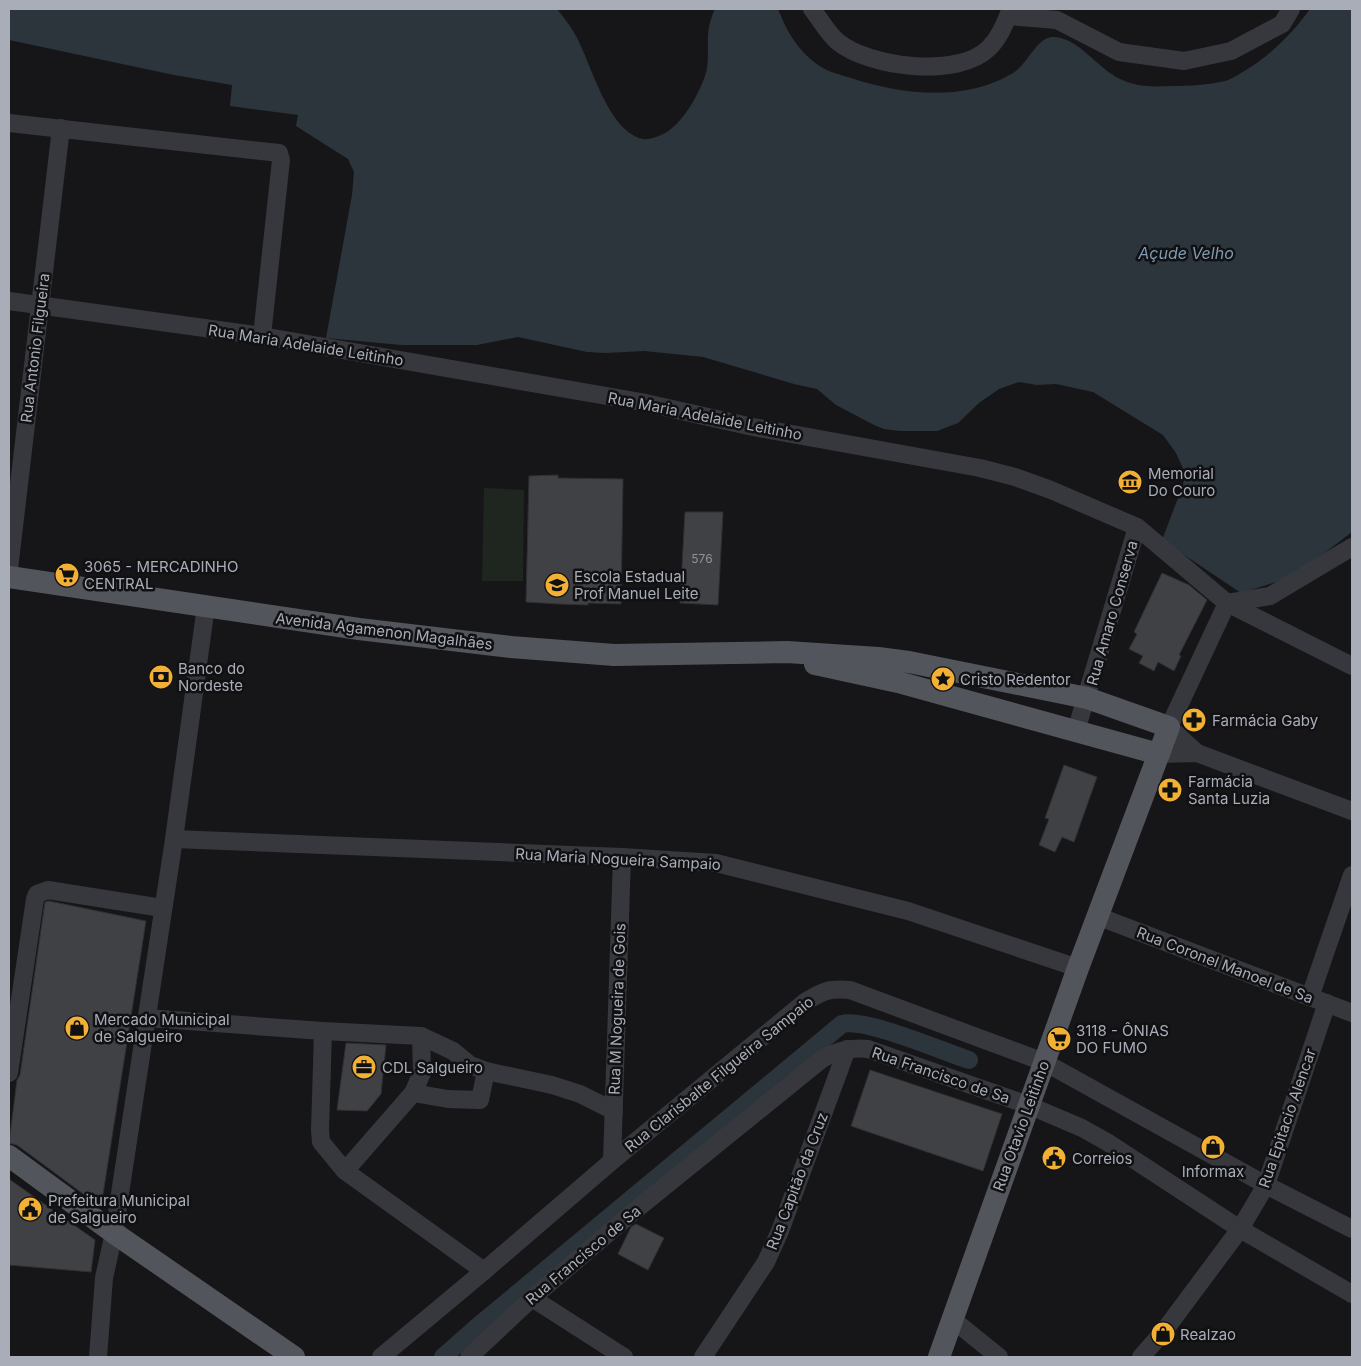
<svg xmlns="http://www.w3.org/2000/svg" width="1361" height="1366" font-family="Inter,sans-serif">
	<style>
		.green { fill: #1e261f }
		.water { fill: #2c353c }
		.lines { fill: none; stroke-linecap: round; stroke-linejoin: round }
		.canal { stroke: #2c353c; stroke-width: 18 }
		.building { fill: #404145; stroke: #303034 }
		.minor { stroke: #37383d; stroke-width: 18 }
		.major { stroke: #53555c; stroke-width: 22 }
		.labels { text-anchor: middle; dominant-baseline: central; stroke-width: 5; stroke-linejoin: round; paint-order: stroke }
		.number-label { font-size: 12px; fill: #8e929b }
		.street-label { font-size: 15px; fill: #a8adb8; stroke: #111113 }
		.poi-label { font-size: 15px; fill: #a8adb8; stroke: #111113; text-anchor: start }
		.water-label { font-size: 16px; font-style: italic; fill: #7f9bb3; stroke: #111113 }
	</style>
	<rect width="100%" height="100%" fill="#161618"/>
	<path class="green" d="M484,488L524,490L523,581H482Z"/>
	<path class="water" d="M9,9H557C564,18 573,29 578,40C592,67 609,132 643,139C649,140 656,137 661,135C681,127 698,96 705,76C711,59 705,40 710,23C711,18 713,13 715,9H778C788,34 799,53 823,68C831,73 842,75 851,78C903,95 965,102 1013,73C1028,64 1037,36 1054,37C1079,38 1097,68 1120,79C1137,87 1153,87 1172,86C1188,86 1209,85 1225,81C1230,80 1236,76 1241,73C1269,57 1291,35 1310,9H1352V532L1318,558L1279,581L1241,593L1162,540L1183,485L1185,473L1176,453L1163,435L1093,392L1056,384L1037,385L1019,382L999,389L979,403L958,423L937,431H900L884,429L874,425L836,405L817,389L794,384L703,357L644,351L606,353L587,352L518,337L477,345H401L326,338L352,195L354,172L348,159L296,126L298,115L230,106L232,85L174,75L9,40Z"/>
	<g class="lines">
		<path class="canal" d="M443,1357L477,1327L842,1024C866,1018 942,1051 969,1060"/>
	</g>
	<g class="building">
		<path d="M558,475V478L623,479L621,604L588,603V605L559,604L526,602L529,476Z"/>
		<path d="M685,512H723L718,605L680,603Z"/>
		<path d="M1162,573L1189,585L1207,600L1179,655L1181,656L1174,671L1158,662L1154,671L1139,663L1143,656L1129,649L1137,634L1134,632Z"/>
		<path d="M1064,765L1097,777L1074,842L1062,837L1055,852L1039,845L1049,819L1045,818Z"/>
		<path d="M49,901L146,921L101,1207L17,1145L9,1143L17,1080L20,1075L45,902Z"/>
		<path d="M346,1043L386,1045L381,1094L367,1111L337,1110Z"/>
		<path d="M870,1070L1002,1114L983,1171L851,1126Z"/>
		<path d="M9,1179L95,1240L91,1272L9,1265Z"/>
		<path d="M636,1224L664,1238L648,1270L618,1254L631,1227Z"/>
	</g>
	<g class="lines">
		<g class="minor">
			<path d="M812,9C820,19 828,34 838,42C869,67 958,79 989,48C1000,37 1005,23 1011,9"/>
			<path d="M1008,16L1057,20L1119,52L1184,61L1231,51L1282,24L1291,9"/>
			<path d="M9,123L279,153L281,160L262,336"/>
			<path d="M9,301L262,336L641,402L753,427L980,468L1015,477L1051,490L1137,527L1227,603L1352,666"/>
			<path d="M9,569L61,128"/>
			<path d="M206,606L174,839L622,857L716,863L908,911L1078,968"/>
			<path d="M1076,731L1137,527"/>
			<path d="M1197,753L1169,727L1227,603L1270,596L1352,547"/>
			<path d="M1159,754L1197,753L1352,811"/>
			<path d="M1097,916L1352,1013"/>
			<path d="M1310,997L1352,875"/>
			<path d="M147,1018L323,1031L421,1036L453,1051L470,1065L486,1071L552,1085L580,1094L614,1111"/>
			<path d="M323,1031L320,1130L321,1142L345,1171L484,1271"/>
			<path d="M9,1073L35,899L37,894L48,890L162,908"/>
			<path d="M413,1093L448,1099L480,1100L486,1071"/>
			<path d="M612,1161L622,857"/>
			<path d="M345,1171L413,1093L422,1073L421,1036"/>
			<path d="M532,1298L624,1357"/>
			<path d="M952,1319L999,1357"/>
			<path d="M98,1357L104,1278L114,1233L174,839"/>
			<path d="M381,1357L484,1271L612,1161L805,1002C823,991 829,988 850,990L1044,1062L1266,1185L1352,1229"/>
			<path d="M469,1357L532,1298L633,1212L822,1059C837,1050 851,1047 868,1049L1028,1105L1082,1128L1107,1142L1240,1229L1352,1294"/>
			<path d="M703,1357L766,1262L780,1231L847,1049"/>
			<path d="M1141,1357L1164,1331L1240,1229L1266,1185L1327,1003"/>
		</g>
		<g class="major">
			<path d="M9,577L359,629L511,647L614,655L787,652L878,658L909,662L1087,698L1169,727L1078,968L939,1357"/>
			<path d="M815,664L898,682L1159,754"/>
			<path d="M9,1156L114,1233L294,1357"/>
		</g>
	</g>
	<defs>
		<symbol id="museum-disc" viewBox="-11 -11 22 22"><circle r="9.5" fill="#f2b134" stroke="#111113"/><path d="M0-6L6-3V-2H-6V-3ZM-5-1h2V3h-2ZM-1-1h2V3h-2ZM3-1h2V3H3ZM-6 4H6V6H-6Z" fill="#111"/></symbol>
		<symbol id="supermarket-disc" viewBox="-11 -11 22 22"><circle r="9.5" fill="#f2b134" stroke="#111113"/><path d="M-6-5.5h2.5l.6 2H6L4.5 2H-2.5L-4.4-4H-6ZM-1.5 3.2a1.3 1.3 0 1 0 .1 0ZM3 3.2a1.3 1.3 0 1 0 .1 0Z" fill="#111"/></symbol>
		<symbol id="school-disc" viewBox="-11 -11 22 22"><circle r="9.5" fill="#f2b134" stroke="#111113"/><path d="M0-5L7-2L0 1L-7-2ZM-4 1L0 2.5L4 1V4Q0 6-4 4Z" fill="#111"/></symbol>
		<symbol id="bank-disc" viewBox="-11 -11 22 22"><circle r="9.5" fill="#f2b134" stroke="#111113"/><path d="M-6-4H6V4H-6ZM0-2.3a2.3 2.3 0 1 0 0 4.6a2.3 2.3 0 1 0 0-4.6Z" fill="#111"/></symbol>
		<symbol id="sight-disc" viewBox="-11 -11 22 22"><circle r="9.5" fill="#f2b134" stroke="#111113"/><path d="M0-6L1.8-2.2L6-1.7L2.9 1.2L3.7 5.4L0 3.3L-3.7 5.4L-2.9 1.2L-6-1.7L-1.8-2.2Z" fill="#111"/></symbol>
		<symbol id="pharmacy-disc" viewBox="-11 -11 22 22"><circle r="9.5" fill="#f2b134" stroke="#111113"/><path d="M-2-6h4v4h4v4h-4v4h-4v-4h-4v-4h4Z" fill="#111"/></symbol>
		<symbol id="shop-disc" viewBox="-11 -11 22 22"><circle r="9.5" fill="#f2b134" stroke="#111113"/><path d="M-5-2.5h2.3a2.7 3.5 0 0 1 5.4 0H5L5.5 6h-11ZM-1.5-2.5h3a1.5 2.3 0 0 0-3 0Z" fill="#111"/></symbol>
		<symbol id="office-disc" viewBox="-11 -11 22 22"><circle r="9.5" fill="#f2b134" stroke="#111113"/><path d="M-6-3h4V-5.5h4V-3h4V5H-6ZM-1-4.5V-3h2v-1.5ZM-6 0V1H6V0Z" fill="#111"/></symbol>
		<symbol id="civic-disc" viewBox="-11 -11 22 22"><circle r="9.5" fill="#f2b134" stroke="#111113"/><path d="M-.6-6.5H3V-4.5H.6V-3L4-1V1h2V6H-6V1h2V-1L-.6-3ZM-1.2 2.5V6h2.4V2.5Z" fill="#111"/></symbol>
	</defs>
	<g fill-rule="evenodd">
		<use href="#museum-disc" x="1116" y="468" width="28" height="28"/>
		<use href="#supermarket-disc" x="53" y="561" width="28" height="28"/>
		<use href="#school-disc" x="543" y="571" width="28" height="28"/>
		<use href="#bank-disc" x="147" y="663" width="28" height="28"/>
		<use href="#sight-disc" x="929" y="665" width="28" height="28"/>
		<use href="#pharmacy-disc" x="1180" y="706" width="28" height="28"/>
		<use href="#pharmacy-disc" x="1156" y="776" width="28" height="28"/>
		<use href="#shop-disc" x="63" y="1014" width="28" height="28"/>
		<use href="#supermarket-disc" x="1045" y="1025" width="28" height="28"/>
		<use href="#office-disc" x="350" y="1053" width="28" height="28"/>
		<use href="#shop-disc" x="1199" y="1133" width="28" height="28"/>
		<use href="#civic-disc" x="1040" y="1144" width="28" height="28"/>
		<use href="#civic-disc" x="16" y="1195" width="28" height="28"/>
		<use href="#shop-disc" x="1149" y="1320" width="28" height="28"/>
	</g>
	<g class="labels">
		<g class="number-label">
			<text x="702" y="558">576</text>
		</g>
		<g class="street-label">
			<text transform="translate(306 345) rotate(9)">Rua Maria Adelaide Leitinho</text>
			<text transform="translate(35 348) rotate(-83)">Rua Antonio Filgueira</text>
			<text transform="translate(705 416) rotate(11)">Rua Maria Adelaide Leitinho</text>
			<text transform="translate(1112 613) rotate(-74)">Rua Amaro Conserva</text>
			<text transform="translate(384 631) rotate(7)">Avenida Agamenon Magalhães</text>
			<text transform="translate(618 859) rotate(3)">Rua Maria Nogueira Sampaio</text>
			<text transform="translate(1225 965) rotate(21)">Rua Coronel Manoel de Sa</text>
			<text transform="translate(617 1009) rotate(-88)">Rua M Nogueira de Gois</text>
			<text transform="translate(719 1074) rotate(-39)">Rua Clarisbalte Filgueira Sampaio</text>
			<text transform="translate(941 1075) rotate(19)">Rua Francisco de Sa</text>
			<text transform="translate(1287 1118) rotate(-71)">Rua Epitacio Alencar</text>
			<text transform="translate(1021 1126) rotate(-70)">Rua Otavio Leitinho</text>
			<text transform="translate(797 1181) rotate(-69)">Rua Capitão da Cruz</text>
			<text transform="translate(583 1255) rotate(-40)">Rua Francisco de Sa</text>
		</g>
		<g class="poi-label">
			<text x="1148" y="473">Memorial<tspan x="1148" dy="17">Do Couro</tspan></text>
			<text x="84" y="566">3065 - MERCADINHO<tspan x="84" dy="17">CENTRAL</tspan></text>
			<text x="574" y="576">Escola Estadual<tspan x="574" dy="17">Prof Manuel Leite</tspan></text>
			<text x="178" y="668">Banco do<tspan x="178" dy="17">Nordeste</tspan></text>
			<text x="960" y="679">Cristo Redentor</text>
			<text x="1212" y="720">Farmácia Gaby</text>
			<text x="1188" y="781">Farmácia<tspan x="1188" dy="17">Santa Luzia</tspan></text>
			<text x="94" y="1019">Mercado Municipal<tspan x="94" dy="17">de Salgueiro</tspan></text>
			<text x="1076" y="1030">3118 - ÔNIAS<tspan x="1076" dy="17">DO FUMO</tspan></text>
			<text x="382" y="1067">CDL Salgueiro</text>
			<text x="1072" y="1158">Correios</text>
			<text x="1213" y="1171" text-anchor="middle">Informax</text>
			<text x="48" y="1200">Prefeitura Municipal<tspan x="48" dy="17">de Salgueiro</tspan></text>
			<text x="1180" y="1334">Realzao</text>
		</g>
		<g class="water-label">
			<text x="1186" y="253">Açude Velho</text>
		</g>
	</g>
	<rect width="1361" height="1366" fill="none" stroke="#a8adb8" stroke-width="20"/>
</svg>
